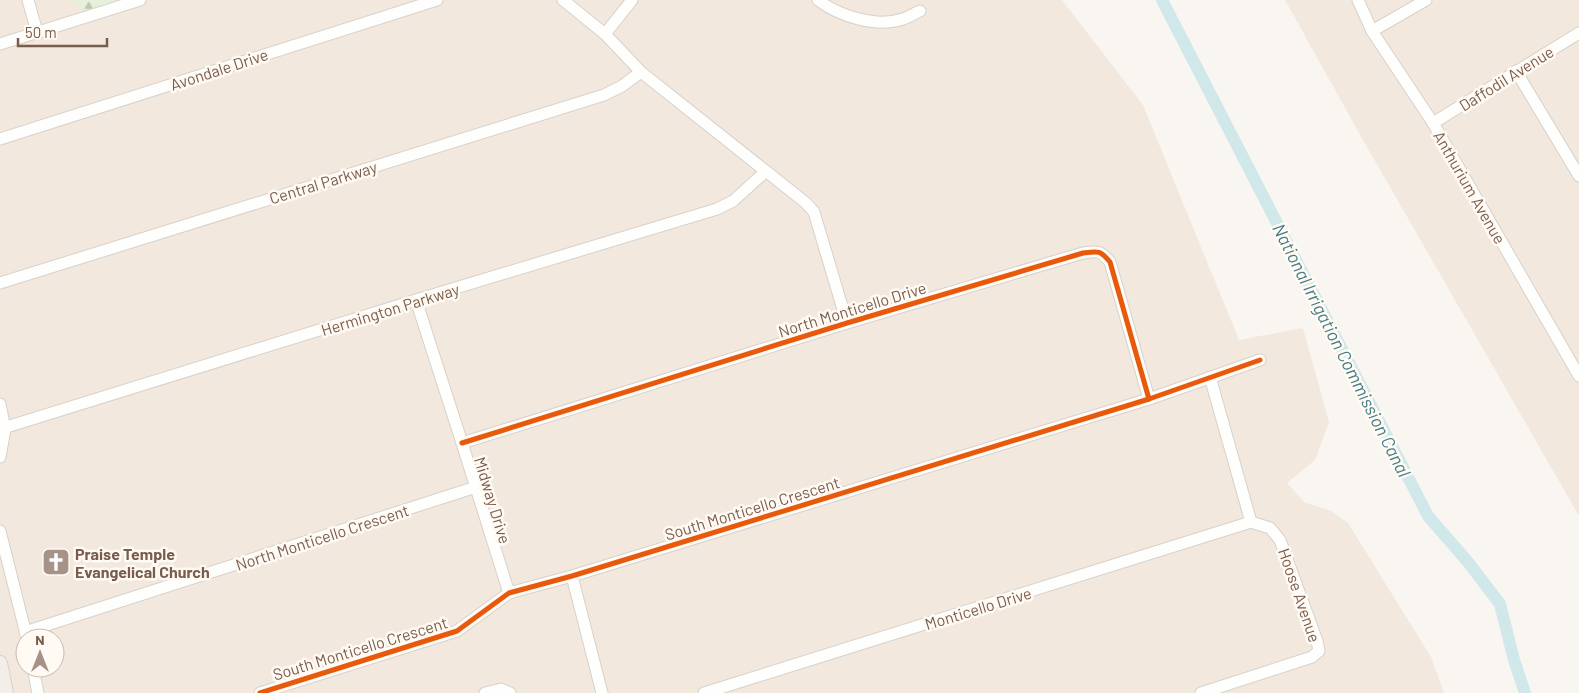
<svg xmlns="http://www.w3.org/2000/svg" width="1579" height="693" font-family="Barlow,sans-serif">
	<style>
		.residential { fill: #f2e8de; fill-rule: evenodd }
		.forest { fill: url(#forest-firs) }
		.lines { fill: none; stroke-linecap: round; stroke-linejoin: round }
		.canal { stroke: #d0e8ea; stroke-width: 12 }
		.minor-casing { stroke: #d7d1cb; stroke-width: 13 }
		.major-casing { stroke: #dad1cc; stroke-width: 16 }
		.minor { stroke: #fefefd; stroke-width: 11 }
		.major { stroke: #f3eee8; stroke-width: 14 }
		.cycleway-casing { stroke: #fffaf3; stroke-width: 8 }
		.cycleway { stroke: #e8590c; stroke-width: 5 }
		.labels { text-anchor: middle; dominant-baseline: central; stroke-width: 5; stroke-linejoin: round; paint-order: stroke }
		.street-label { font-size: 16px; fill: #7a5c4d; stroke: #fffaf3 }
		.poi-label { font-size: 16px; font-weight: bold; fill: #7a5c4d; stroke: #fffaf3; text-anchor: start }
		.water-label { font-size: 18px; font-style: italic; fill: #437c86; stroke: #fffaf3 }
	</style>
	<defs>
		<pattern id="forest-firs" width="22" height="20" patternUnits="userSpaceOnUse" patternTransform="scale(1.25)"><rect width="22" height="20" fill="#e7f0db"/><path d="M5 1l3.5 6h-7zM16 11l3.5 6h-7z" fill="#c0c6b4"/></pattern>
	</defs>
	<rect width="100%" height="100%" fill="#f9f5f0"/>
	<g class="residential">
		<path d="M0,0H1062L1143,105L1239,340L1303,328L1329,422L1315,460L1287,483L1304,502L1331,511L1348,523L1431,657L1444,693H0ZM25,638H55V668H25Z"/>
		<path d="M1285,0H1579V516L1359,133Z"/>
	</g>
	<path class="forest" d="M72,0H136L92,14L74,4Z"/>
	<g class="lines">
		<path class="canal" d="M1162,0L1428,516L1468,562L1500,604L1514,660L1525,693"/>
		<defs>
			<g id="minor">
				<path d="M28,0L37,32"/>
				<path d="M563,0L605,34L641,72L806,203L814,212L847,323"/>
				<path d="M818,0C839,16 876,28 903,19C909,17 915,13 920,11"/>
				<path d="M1358,0L1372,31L1433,123L1579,376"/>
				<path d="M1372,31L1426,0"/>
				<path d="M605,34L632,0"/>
				<path d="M0,44L140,0"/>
				<path d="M1516,71L1579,176"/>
				<path d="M1433,123L1579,33"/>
				<path d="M0,139L437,0"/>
				<path d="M0,283L604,95L622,86L641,72"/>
				<path d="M416,300L462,443L509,593"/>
				<path d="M1210,377L1251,522"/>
				<path d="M0,404L5,429L0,457"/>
				<path d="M0,429L416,300L717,209L733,201L765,172"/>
				<path d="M462,443L847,323L1083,253C1098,251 1100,250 1110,262L1149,399"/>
				<path d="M0,531L27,638"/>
				<path d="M572,576L602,693"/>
				<path d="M25,632L476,487"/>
				<path d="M33,668L38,693"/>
				<path d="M260,693L457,631L509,593L572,576L1149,399L1260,360"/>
				<path d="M485,693L501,689L510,693"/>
				<path d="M704,693L1251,522"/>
				<path d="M1201,693L1312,657L1319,651L1317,641L1280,540L1270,528L1251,522"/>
			</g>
			<path id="major" d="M0,663L6,693"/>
		</defs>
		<use href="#minor" class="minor-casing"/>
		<use href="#major" class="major-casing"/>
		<use href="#minor" class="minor"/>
		<use href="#major" class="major"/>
		<defs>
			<g id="cycleway">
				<path d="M462,443L847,323L1083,253C1098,251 1100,250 1110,262L1149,399"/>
				<path d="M260,693L457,631L509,593L572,576L1149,399L1260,360"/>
			</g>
		</defs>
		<use href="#cycleway" class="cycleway-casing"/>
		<use href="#cycleway" class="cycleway"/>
	</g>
	<defs>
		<symbol id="church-square" viewBox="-11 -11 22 22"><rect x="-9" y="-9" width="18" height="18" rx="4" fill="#a69286" stroke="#fffaf3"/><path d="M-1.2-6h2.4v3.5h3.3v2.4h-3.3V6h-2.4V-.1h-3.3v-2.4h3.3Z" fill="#fff"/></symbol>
	</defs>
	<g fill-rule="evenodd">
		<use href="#church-square" x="40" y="546" width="32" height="32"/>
	</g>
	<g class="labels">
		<g class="street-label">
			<text transform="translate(219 69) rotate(-18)">Avondale Drive</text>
			<text transform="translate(1506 78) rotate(-32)">Daffodil Avenue</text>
			<text transform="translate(323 182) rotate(-17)">Central Parkway</text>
			<text transform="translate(1470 187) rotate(60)">Anthurium Avenue</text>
			<text transform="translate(390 309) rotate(-17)">Hermington Parkway</text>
			<text transform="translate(852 309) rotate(-17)">North Monticello Drive</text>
			<text transform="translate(493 500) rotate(73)">Midway Drive</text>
			<text transform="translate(752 508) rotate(-17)">South Monticello Crescent</text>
			<text transform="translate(322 537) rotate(-18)">North Monticello Crescent</text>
			<text transform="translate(1300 595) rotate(71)">Hoose Avenue</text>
			<text transform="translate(978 608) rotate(-17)">Monticello Drive</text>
			<text transform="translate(360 648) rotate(-17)">South Monticello Crescent</text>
		</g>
		<g class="poi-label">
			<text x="75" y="553">Praise Temple<tspan x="75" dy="18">Evangelical Church</tspan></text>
		</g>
		<g class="water-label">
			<text transform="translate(1342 350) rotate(63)">National Irrigation Commission Canal</text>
		</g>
	</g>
	<g transform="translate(40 653)"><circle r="24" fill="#fffaf3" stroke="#cabbb1"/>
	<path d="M0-4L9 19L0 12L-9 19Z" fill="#a69286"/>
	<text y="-8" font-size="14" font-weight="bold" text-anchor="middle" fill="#7a5c4d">N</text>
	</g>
	<path d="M18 38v8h89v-8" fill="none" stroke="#7a5c4d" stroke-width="2.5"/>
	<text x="25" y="38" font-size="15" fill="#7a5c4d" stroke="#fffaf3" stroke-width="4" paint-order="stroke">50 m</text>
</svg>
